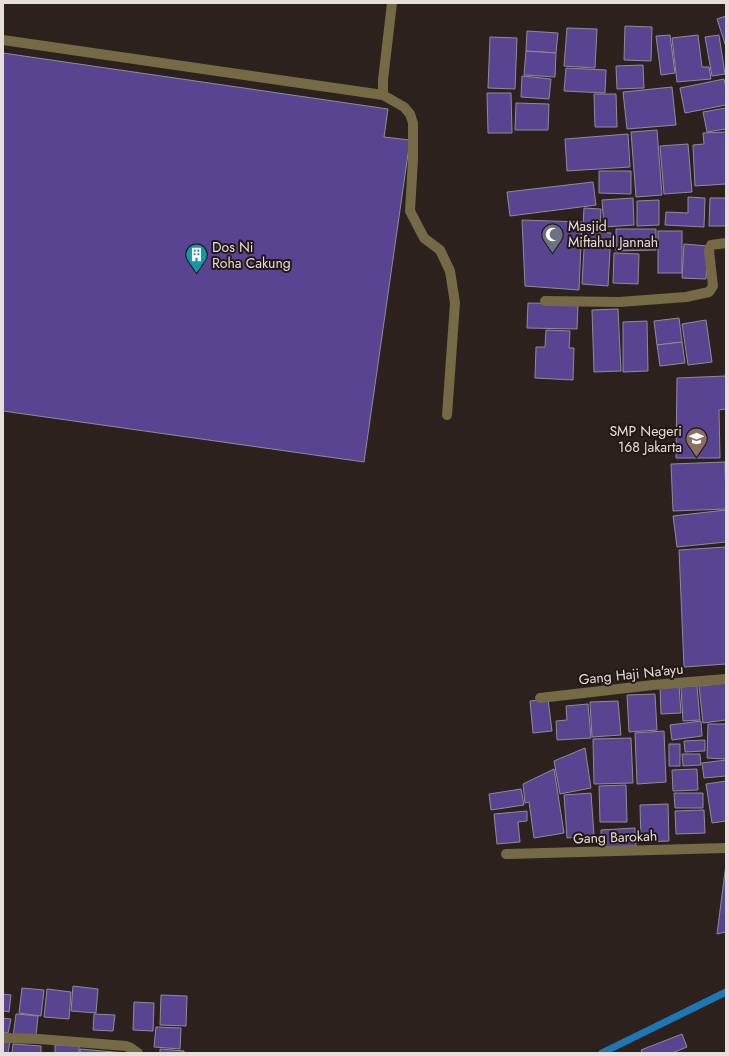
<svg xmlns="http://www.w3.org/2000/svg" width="729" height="1056" font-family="Jost,sans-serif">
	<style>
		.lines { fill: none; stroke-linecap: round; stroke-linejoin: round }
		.stream { stroke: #1e76b3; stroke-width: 7 }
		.building { fill: #594492; stroke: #8e8c99 }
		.minor { stroke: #756a45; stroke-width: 10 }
		.labels { text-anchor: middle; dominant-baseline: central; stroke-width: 4; stroke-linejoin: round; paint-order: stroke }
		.poi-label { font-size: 14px; fill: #e6dedb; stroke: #231814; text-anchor: start }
		.street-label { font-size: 14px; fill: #e6dedb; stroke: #231814 }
	</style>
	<rect width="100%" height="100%" fill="#2c211d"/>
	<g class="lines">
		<path class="stream" d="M602,1053L726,992"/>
	</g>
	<g class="building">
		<path d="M726,16V47L717,19Z"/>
		<path d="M625,26L652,27L651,61L624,60Z"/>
		<path d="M567,28L597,29L595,68L564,66Z"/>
		<path d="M527,31L558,33L556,53L526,51Z"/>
		<path d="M670,35L675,73L661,75L656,36Z"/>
		<path d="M698,35L702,67H709L711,79L677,82L672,38Z"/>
		<path d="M719,35L725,74L712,76L705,37Z"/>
		<path d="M490,37L517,38L515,89L488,88Z"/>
		<path d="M526,51L556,53L555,77L524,75Z"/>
		<path d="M3,53L388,109L384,137L410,140L364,462L3,411Z"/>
		<path d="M643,65L644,88L617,89L616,66Z"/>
		<path d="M566,68L606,70L605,93L564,91Z"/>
		<path d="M522,76L551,79L549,99L521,97Z"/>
		<path d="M724,79L726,88V105L685,113L680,88Z"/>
		<path d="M672,87L676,125L627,129L623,92Z"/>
		<path d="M487,93H511L512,133H488Z"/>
		<path d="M594,94H616L617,127H595Z"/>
		<path d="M516,103L549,104L548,130H515Z"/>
		<path d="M726,108V129L707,132L703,112Z"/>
		<path d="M657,130L662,195L636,197L631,132Z"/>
		<path d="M726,132V184L695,186L693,145L704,144L703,133Z"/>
		<path d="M628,134L630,167L567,171L565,139Z"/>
		<path d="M688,144L692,192L664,194L660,146Z"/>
		<path d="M599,171H631V194L599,193Z"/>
		<path d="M593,182L596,205L510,216L507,192Z"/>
		<path d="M688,197L705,198L704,227L665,225L666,212L688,213Z"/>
		<path d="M633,198L634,225L604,227L602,200Z"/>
		<path d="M710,198H726V226H709Z"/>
		<path d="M659,200V225L637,226V201Z"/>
		<path d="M584,208L601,209L600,228L583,227Z"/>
		<path d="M522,220L582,222L579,290L525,286Z"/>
		<path d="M616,229H656V250L616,251Z"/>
		<path d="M585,231L611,233L608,286L582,284Z"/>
		<rect x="658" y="231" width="24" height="42"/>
		<path d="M684,244L708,246L706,279L682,278Z"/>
		<path d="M614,253L639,254L638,284L613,283Z"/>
		<path d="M528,303L578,304L577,329L527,328Z"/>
		<path d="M618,309L621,371L594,372L592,310Z"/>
		<path d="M679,318L682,342L657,345L654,321Z"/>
		<path d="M706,320L712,362L688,365L682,324Z"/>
		<path d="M647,321L648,371L623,372V322Z"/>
		<path d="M546,330L570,331L569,348H574L573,380L535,378L536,347H545Z"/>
		<path d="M682,342L685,363L660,366L657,345Z"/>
		<path d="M726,376V409L719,410L720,458H676L677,378Z"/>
		<path d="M725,462L726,509L673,511L671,464Z"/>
		<path d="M726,510V542L677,547L673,516Z"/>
		<path d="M726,547V664L684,667L679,550Z"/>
		<path d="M726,683V720L703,723L699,686Z"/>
		<path d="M679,686L681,713L661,714L660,687Z"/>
		<path d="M697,686L700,720L683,721L681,687Z"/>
		<path d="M655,694L657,730L629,732L627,695Z"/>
		<path d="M548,699L552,731L533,733L530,701Z"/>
		<path d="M618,701L621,735L592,737L590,702Z"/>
		<path d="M588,704L591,738L557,740L556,721L567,720L566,706Z"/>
		<path d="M701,721L702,736L672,740L670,725Z"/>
		<path d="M708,724H726V759L707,758Z"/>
		<path d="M664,731L666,782L637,784L635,733Z"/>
		<path d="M631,738L633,783L594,784L593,739Z"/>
		<path d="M705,740V751L685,752L684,741Z"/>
		<rect x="669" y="744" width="11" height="22"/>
		<path d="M585,748L591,788L560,794L554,761Z"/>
		<path d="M682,754H700L701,765L683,766Z"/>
		<path d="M726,760V776L704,778L702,763Z"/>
		<path d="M554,769L564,833L534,838L529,802L525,803L523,784Z"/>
		<path d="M697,769L698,790L673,791L672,770Z"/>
		<path d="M726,781V821L712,823L706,784Z"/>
		<path d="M626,785L627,822H600L599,786Z"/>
		<path d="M521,789L524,805L491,810L489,794Z"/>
		<path d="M591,793L594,836L567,838L564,795Z"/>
		<path d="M674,793H703V808H675Z"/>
		<path d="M668,804L669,841L641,842L640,805Z"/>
		<path d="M704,810L705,833L676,834L675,811Z"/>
		<path d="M527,811V821L518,822L520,842L497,844L494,814Z"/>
		<path d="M635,828L636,846L601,847V830Z"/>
		<path d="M726,864V932L717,934Z"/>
		<path d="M73,986L98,989L96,1013L71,1011Z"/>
		<path d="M22,988L44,990L41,1016L19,1013Z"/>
		<path d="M47,989L71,992L69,1019L44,1017Z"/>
		<path d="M3,994L11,995L9,1012L3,1011Z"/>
		<path d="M161,995L187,996L186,1026L160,1025Z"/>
		<path d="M134,1002L154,1003L153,1031L133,1030Z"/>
		<path d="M16,1014L38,1016L36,1036L13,1037Z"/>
		<path d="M94,1014L115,1015L113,1031L93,1030Z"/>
		<path d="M3,1018L11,1019L8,1033H3Z"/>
		<path d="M156,1027L181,1028L180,1049L154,1047Z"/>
		<path d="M682,1034L687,1047L672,1053H642L641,1050Z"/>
		<path d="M3,1040L10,1041L8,1053H3Z"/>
		<path d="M13,1044L41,1046V1053H12Z"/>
		<path d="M55,1045L79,1046V1053H55Z"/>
		<path d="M80,1049L125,1053H80Z"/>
		<path d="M160,1049L184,1051V1053H160Z"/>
	</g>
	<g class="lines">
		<g class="minor">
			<path d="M3,40L383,95V80L392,3"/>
			<path d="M383,95L404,107L410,114L413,123V159L410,211L424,238L440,250L450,271L455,303L447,415"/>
			<path d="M545,301L619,302L686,297L709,292L713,286L709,251L711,245L726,243"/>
			<path d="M540,698L653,685L726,679"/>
			<path d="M506,854L726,848"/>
			<path d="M3,1038L39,1039L126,1046L131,1048L138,1053"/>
		</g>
	</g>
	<defs>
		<symbol id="mosque-pin" viewBox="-11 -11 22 30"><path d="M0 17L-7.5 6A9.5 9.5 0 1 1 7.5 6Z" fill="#6b7280" stroke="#231814"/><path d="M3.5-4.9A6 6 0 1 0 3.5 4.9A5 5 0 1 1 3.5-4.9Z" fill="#fff"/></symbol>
		<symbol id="building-pin" viewBox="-11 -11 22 30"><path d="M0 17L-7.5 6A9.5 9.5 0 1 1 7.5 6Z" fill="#0f9aa8" stroke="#231814"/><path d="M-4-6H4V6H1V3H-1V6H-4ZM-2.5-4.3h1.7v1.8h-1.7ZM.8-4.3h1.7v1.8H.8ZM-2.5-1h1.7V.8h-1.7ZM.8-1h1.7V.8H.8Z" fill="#fff"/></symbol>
		<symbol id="school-pin" viewBox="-11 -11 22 30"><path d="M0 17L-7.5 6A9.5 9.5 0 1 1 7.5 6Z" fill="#8d6e63" stroke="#231814"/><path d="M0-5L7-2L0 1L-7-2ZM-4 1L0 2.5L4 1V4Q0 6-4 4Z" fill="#fff"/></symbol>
	</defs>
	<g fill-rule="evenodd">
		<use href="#mosque-pin" x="540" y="222" width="25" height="34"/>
		<use href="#building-pin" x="184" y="242" width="25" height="34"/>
		<use href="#school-pin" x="684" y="426" width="25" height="34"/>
	</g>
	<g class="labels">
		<g class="poi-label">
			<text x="568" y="226">Masjid<tspan x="568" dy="16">Miftahul Jannah</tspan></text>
			<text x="212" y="247">Dos Ni<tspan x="212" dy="16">Roha Cakung</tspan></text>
			<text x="682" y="431" text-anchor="end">SMP Negeri<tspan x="682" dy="16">168 Jakarta</tspan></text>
		</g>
		<g class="street-label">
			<text transform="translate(631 674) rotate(-6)">Gang Haji Na'ayu</text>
			<text transform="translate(615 837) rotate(-2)">Gang Barokah</text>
		</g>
	</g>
	<rect width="729" height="1056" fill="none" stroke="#e6dedb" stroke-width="8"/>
</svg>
